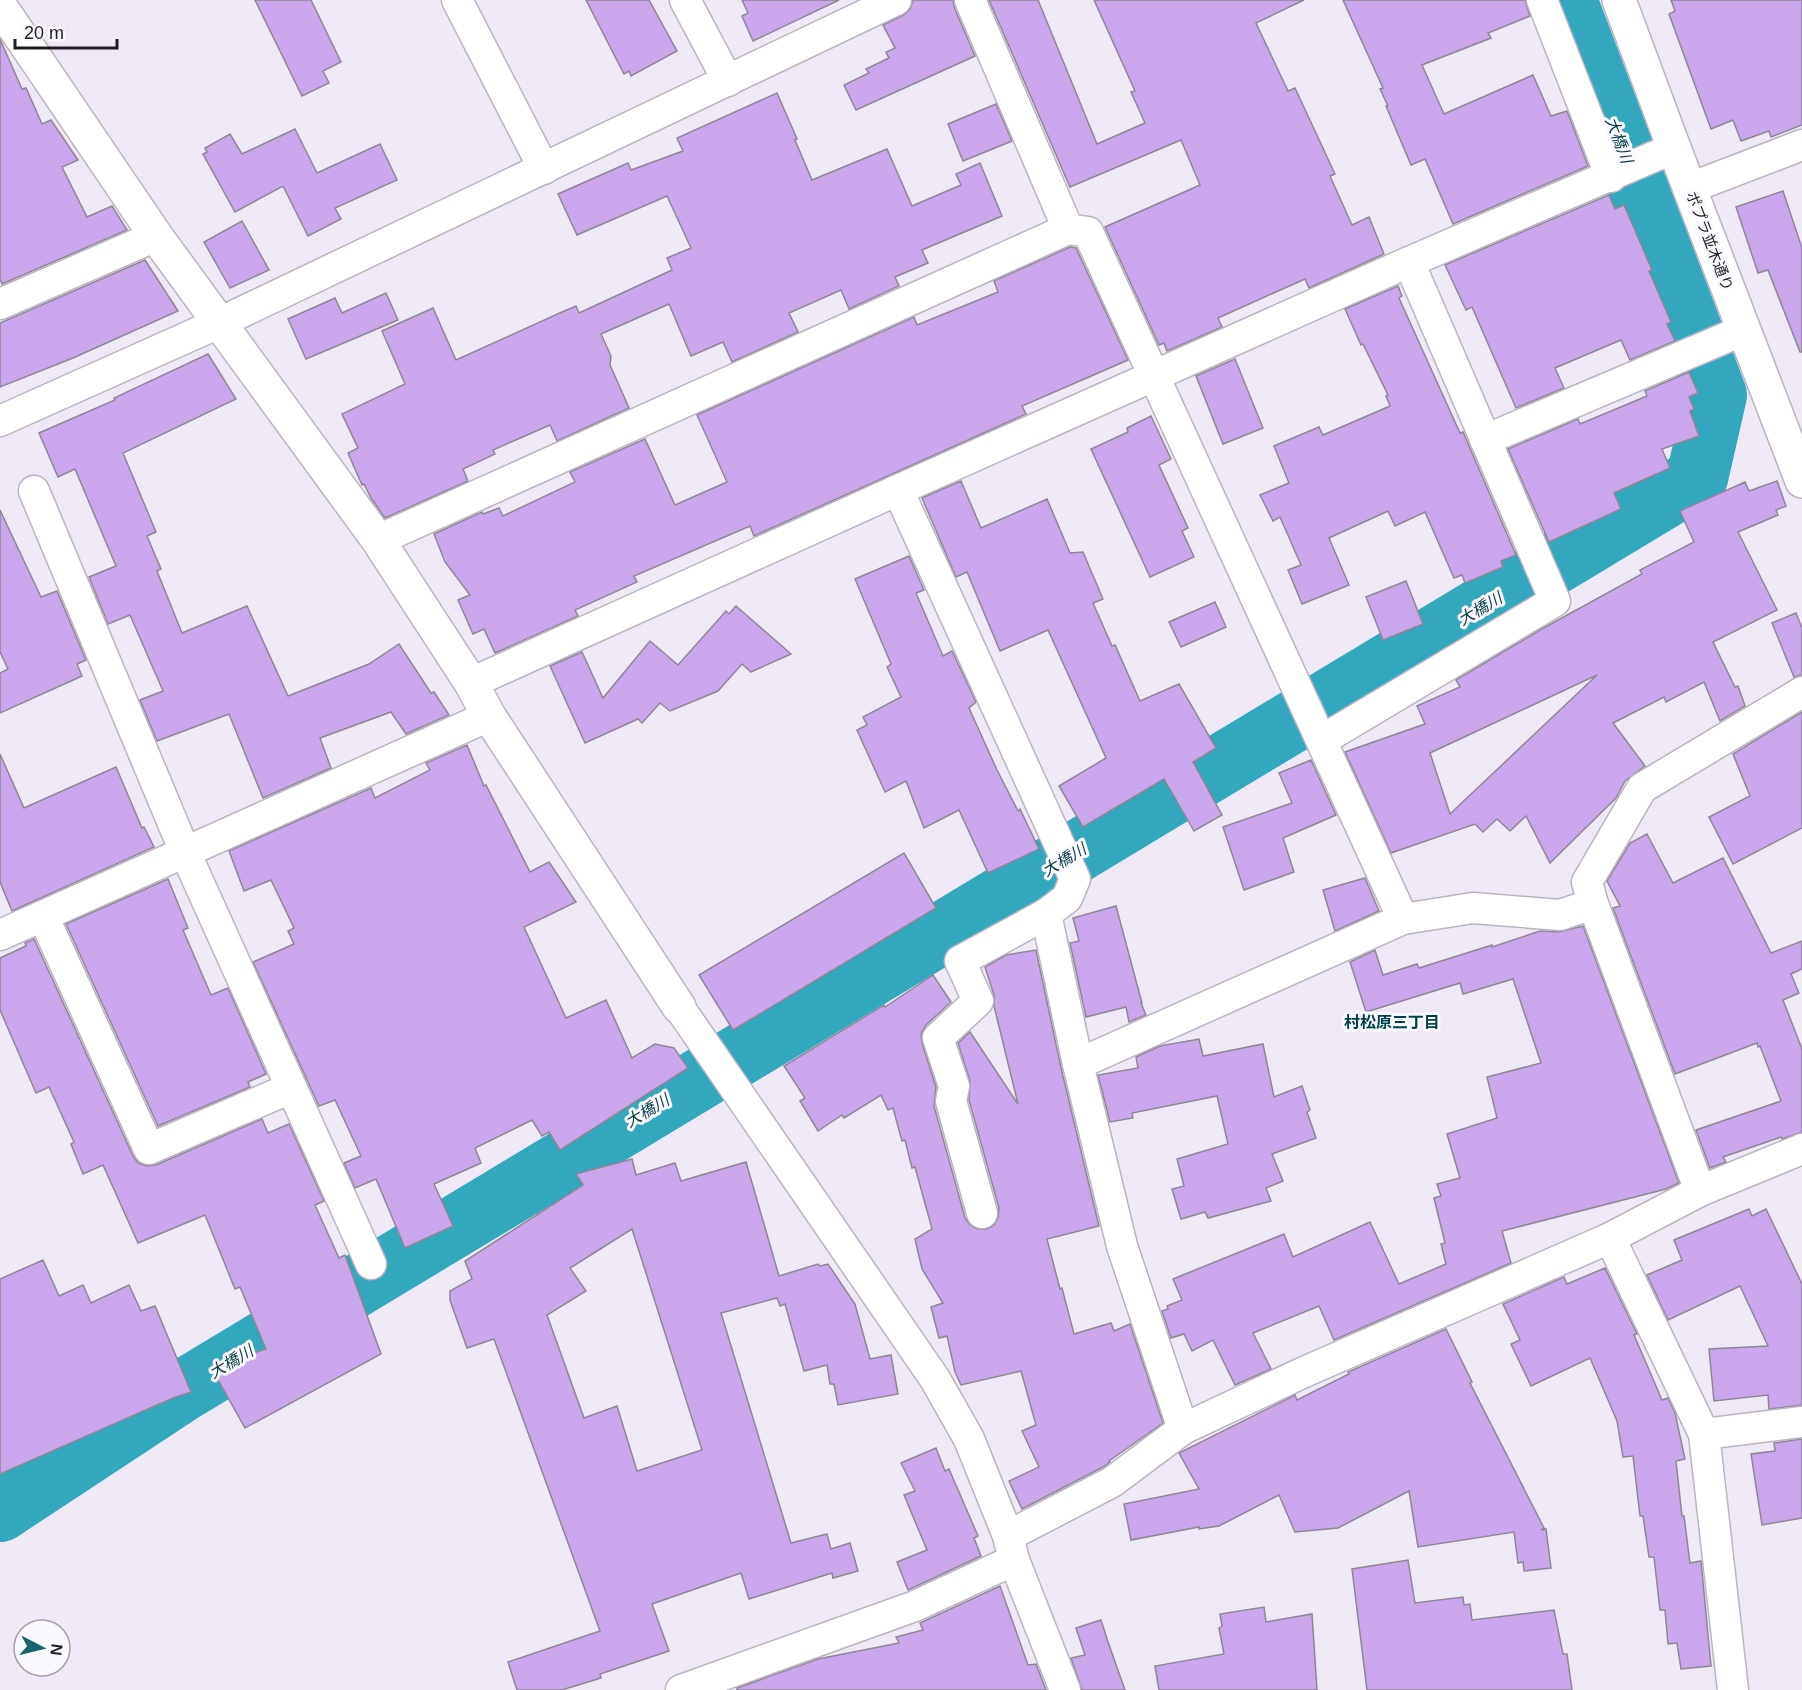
<svg xmlns="http://www.w3.org/2000/svg" width="1802" height="1690" font-family="Helvetica,'Noto Sans JP',sans-serif">
	<style>
		.lines { fill: none; stroke-linecap: round; stroke-linejoin: round }
		.river { stroke: #32a7be; stroke-width: 62 }
		.building { fill: #caa6ed; stroke: #8d8793; stroke-width: 1.5; fill-rule: evenodd }
		.minor-casing { stroke: #bab4c0; stroke-width: 33 }
		.tertiary-casing { stroke: #bab4c0; stroke-width: 36 }
		.minor { stroke: #fff; stroke-width: 30 }
		.tertiary { stroke: #fff; stroke-width: 33 }
		.labels { text-anchor: middle; dominant-baseline: central; stroke-width: 6; stroke-linejoin: round; paint-order: stroke }
		.street-label { font-size: 15px; fill: #1f1d21; stroke: #faf8fd }
		.water-label { font-size: 16px; font-style: italic; fill: #093e47; stroke: #faf8fd }
		.neighbourhood-label { font-size: 16px; font-weight: bold; fill: #00424b; stroke: #faf8fd }
	</style>
	<rect width="100%" height="100%" fill="#efe9f6"/>
	<g class="lines">
		<path class="river" d="M0,1511L179,1393L1697,478L1716,395L1566,0"/>
	</g>
	<g class="building">
		<path d="M255,0H311L341,62L323,71L329,83L302,96Z"/>
		<path d="M586,0H649L677,51L631,76L629,71L624,74Z"/>
		<path d="M742,0H839L753,41L742,16L748,13Z"/>
		<path d="M913,0H953L954,7L975,56L856,110L844,85L869,73L866,69L889,58L886,52L895,48L883,25L904,15L910,9Z"/>
		<path d="M989,0H1038L1097,144L1145,123L1131,92L1135,91L1094,0H1304L1256,23L1288,91L1295,88L1335,174L1330,176L1352,225L1369,217L1384,254L1309,288L1305,279L1218,318L1222,327L1167,351L1164,343L1159,345L1105,227L1200,185L1181,140L1070,187Z"/>
		<path d="M1343,0H1525L1530,16L1488,33L1491,38L1422,65L1444,114L1533,75L1551,116L1567,111L1588,166L1453,224L1425,159L1411,165L1386,106H1388L1380,89L1383,88Z"/>
		<path d="M1671,0H1802V125L1771,137L1769,131L1741,141L1733,120L1711,129L1669,14L1675,11Z"/>
		<path d="M0,39L22,89L26,88L42,124L51,120L78,160L62,167L87,217L112,206L127,230L2,284L0,279Z"/>
		<path d="M777,93L797,139L795,140L812,180L887,149L912,206L961,185L956,174L980,163L1002,216L922,250L928,263L895,277L899,286L849,309L841,290L789,313L798,332L732,362L723,342L691,356L669,304L601,334L611,356L610,365L629,408L557,441L550,425L493,450L495,454L463,469L468,481L385,518L371,498L364,484L362,485L348,453L358,448L342,414L405,384L382,331L433,308L456,360L562,312L576,306L579,313L672,270L667,258L691,248L667,196L577,235L558,194L628,163L631,170L683,151L677,138Z"/>
		<path d="M996,104L1012,141L963,161L948,124Z"/>
		<path d="M295,129L317,173L380,144L397,180L335,208L341,219L308,236L283,186L235,212L203,154L207,152L205,148L230,134L242,154Z"/>
		<path d="M1783,191L1802,248V352H1800L1768,270L1758,273L1736,207Z"/>
		<path d="M1609,195L1615,209L1624,205L1652,270L1649,271L1671,322L1667,324L1675,341L1630,360L1621,340L1555,368L1564,388L1516,408L1472,307L1466,310L1445,265Z"/>
		<path d="M242,221L269,270L230,288L204,242Z"/>
		<path d="M1070,247L1076,248L1128,360L1022,406L1026,414L754,536L750,526L634,576L637,582L575,610L578,616L495,653L484,629L473,634L458,600L470,595L445,562L434,534L482,512L483,514L499,508L503,516L575,482L570,472L645,439L675,505L727,482L697,415L914,317L917,325L998,292L994,281Z"/>
		<path d="M145,260L178,311L73,358L0,387V323Z"/>
		<path d="M1398,286L1402,296L1399,298L1460,433L1463,432L1516,555L1501,561L1503,567L1465,583L1462,575L1454,578L1425,512L1395,526L1388,511L1329,538L1349,585L1302,604L1288,570L1301,565L1280,517L1273,521L1260,495L1289,483L1274,446L1319,427L1323,435L1390,406L1386,396L1388,395L1363,344L1361,345L1345,309Z"/>
		<path d="M386,293L398,320L306,359L288,319L335,298L342,313Z"/>
		<path d="M208,354L236,399L123,453L156,532L147,536L161,569L157,571L182,633L247,606L288,696L369,664L399,644L431,693L434,692L449,715L406,734L391,712L320,738L331,768L263,798L229,714L157,741L140,700L163,691L130,615L108,624L89,577L116,566L75,469L58,477L39,433L115,400L114,398Z"/>
		<path d="M1235,359L1263,428L1223,444L1196,376Z"/>
		<path d="M1689,372L1698,393L1689,397L1694,409L1690,411L1699,436L1662,449L1670,468L1614,493L1621,509L1549,542L1508,449L1578,419L1580,424L1647,396L1645,391Z"/>
		<path d="M1151,416L1171,459L1159,465L1188,528L1182,531L1194,557L1150,577L1091,449L1128,432L1127,428Z"/>
		<path d="M961,481L981,528L1047,499L1070,553L1083,552L1103,599L1093,603L1112,646L1115,645L1140,701L1179,684L1216,748L1193,762L1222,815L1194,831L1164,779L1083,827L1059,786L1106,758L1048,630L1000,651L967,572L956,577L922,498Z"/>
		<path d="M1777,481L1786,506L1776,510L1778,515L1738,532L1777,610L1713,642L1735,687L1738,686L1745,706L1720,721L1704,682L1666,702L1664,697L1613,723L1645,766L1625,781L1616,798L1550,863L1526,816L1510,831L1497,819L1483,832L1475,824L1391,853L1345,752L1425,724L1417,706L1460,687L1456,680L1540,630L1642,574L1640,570L1694,542L1680,511L1745,482L1749,491ZM1597,675L1450,814L1430,753Z"/>
		<path d="M0,510L41,597L57,591L86,660L77,664L82,676L0,713V673L8,669L0,652Z"/>
		<path d="M909,556L924,590L916,593L943,656L952,651L976,702L969,708L997,770L1018,811L1020,809L1039,849L988,873L959,810L924,828L906,781L885,792L857,730L867,725L863,717L901,697L887,667L891,664L855,579Z"/>
		<path d="M1406,581L1423,624L1383,640L1366,597Z"/>
		<path d="M1215,602L1226,627L1181,647L1169,622Z"/>
		<path d="M736,606L791,654L751,672L742,664L718,691L670,711L660,703L642,723L638,719L585,743L550,666L582,652L603,698L650,641L678,665L726,611L729,614Z"/>
		<path d="M1796,613L1802,628V675L1794,677L1772,623Z"/>
		<path d="M1802,712V828L1733,864L1709,817L1750,796L1733,754Z"/>
		<path d="M467,745L484,786L486,785L530,872L549,862L576,902L524,927L566,1018L606,1000L632,1058L655,1044L674,1048L688,1068L560,1150L549,1132L542,1136L532,1120L475,1148L481,1163L434,1184L453,1226L405,1248L376,1179L355,1188L344,1163L361,1156L335,1100L319,1106L253,962L294,944L288,931L294,928L271,880L244,891L229,851L371,788L375,798L430,770L426,763Z"/>
		<path d="M0,754L24,808L116,767L142,828L144,827L154,847L12,911L0,882Z"/>
		<path d="M1311,760L1336,815L1283,838L1294,872L1244,890L1223,827L1292,803L1279,773Z"/>
		<path d="M1647,834L1673,883L1723,858L1771,953L1802,941V969L1791,974L1799,993L1783,1000L1802,1049V1132L1782,1139L1781,1137L1723,1157L1726,1162L1710,1168L1696,1130L1781,1101L1760,1046L1758,1047L1757,1043L1675,1074L1613,908L1620,906L1607,881L1630,843Z"/>
		<path d="M904,853L936,908L733,1030L699,975Z"/>
		<path d="M1365,878L1379,911L1335,931L1323,890Z"/>
		<path d="M168,879L188,928L183,930L211,995L228,988L266,1074L248,1082L250,1087L158,1126L66,924Z"/>
		<path d="M1116,906L1142,1003H1141L1146,1015L1129,1022L1126,1007L1086,1017L1070,943L1079,941L1073,918Z"/>
		<path d="M1583,926L1679,1183L1666,1189L1502,1231L1511,1263L1334,1340L1319,1306L1253,1333L1271,1369L1235,1385L1213,1340L1192,1351L1184,1334L1171,1338L1162,1311L1168,1309L1167,1306L1182,1300L1173,1279L1284,1234L1293,1257L1370,1222L1399,1284L1446,1264L1441,1244L1445,1243L1434,1198L1441,1196L1437,1184L1460,1178L1447,1134L1497,1118L1487,1077L1541,1063L1513,979L1463,994L1460,983L1366,1012L1350,962L1375,950L1383,975L1417,964L1419,968L1492,945V947L1540,931L1559,932Z"/>
		<path d="M34,939L133,1156L138,1163L147,1166L156,1165L262,1119L268,1133L289,1124L324,1201L315,1205L339,1258L345,1255L381,1354L245,1428L211,1367L266,1349L240,1287L235,1289L205,1215L138,1243L103,1165L83,1174L71,1144L74,1142L49,1087L36,1093L0,1010V958L26,946L25,943Z"/>
		<path d="M1036,950L1061,1068L1099,1226L1047,1239L1060,1289L1062,1288L1074,1334L1111,1323L1114,1331L1130,1324L1163,1423L1109,1461L1110,1462L1103,1467L1022,1509L1009,1481L1039,1467L1022,1431L1036,1425L1021,1371L961,1385L955,1372L947,1336L939,1338L931,1307L943,1303L922,1269L915,1239L932,1229L915,1167L912,1168L905,1140L902,1141L893,1108L888,1110L881,1095L844,1118L842,1115L818,1131L800,1101L805,1098L784,1066L884,1005L885,1007L933,975L951,1002L926,1025L921,1034L922,1043L936,1087L934,1106L965,1218L970,1225L977,1229H987L994,1225L998,1218L999,1208L969,1100L970,1081L958,1043L970,1032L1018,1104L994,1006V995L985,967L1006,955Z"/>
		<path d="M1199,1039L1203,1056L1263,1044L1274,1097L1302,1086L1310,1110L1307,1112L1316,1138L1272,1154L1283,1181L1266,1188L1271,1201L1208,1218L1205,1212L1181,1219L1172,1189L1184,1186L1177,1159L1228,1144L1217,1096L1132,1113L1133,1118L1110,1122L1098,1075L1138,1068L1136,1057L1160,1046Z"/>
		<path d="M632,1159L636,1175L675,1163L681,1181L746,1162L779,1276L818,1264L820,1266L828,1264L855,1304L870,1359L891,1355L898,1394L838,1405L834,1384H830L827,1365L804,1371L785,1304L780,1306L777,1298L721,1313L791,1543L827,1534L831,1549L850,1543L858,1571L833,1578L832,1573L749,1599L741,1573L652,1604L669,1651L600,1674L601,1678L562,1690H517L508,1662L600,1631L494,1339L467,1348L450,1300V1291L472,1279L465,1261L583,1185L576,1174ZM632,1229L702,1450L637,1471L617,1406L584,1418L547,1315L586,1291L570,1268Z"/>
		<path d="M1749,1209L1752,1216L1766,1209L1802,1284V1405L1769,1409L1768,1395L1714,1401L1709,1349L1768,1346L1740,1286L1668,1320L1647,1275L1682,1260L1674,1240Z"/>
		<path d="M43,1260L59,1296L83,1285L91,1303L129,1285L141,1311L155,1306L191,1392L173,1398L0,1474V1279Z"/>
		<path d="M1605,1268L1637,1334L1634,1335L1662,1400L1668,1398L1675,1413L1685,1459L1676,1461L1682,1516H1684L1690,1563L1701,1561L1711,1666L1681,1669L1677,1643L1668,1644L1665,1610H1660L1654,1557H1649L1643,1516H1640L1633,1456L1623,1457L1617,1421L1590,1358L1531,1386L1511,1344L1520,1340L1503,1304L1564,1277L1567,1284Z"/>
		<path d="M1446,1329L1472,1382L1470,1383L1544,1528L1541,1530L1546,1529L1551,1568L1524,1571L1523,1562L1518,1563L1514,1532L1418,1547L1409,1491L1338,1528L1295,1532L1279,1495L1219,1526L1199,1529V1527L1131,1540L1124,1504L1199,1489L1179,1453L1295,1395L1297,1400L1349,1374L1348,1372Z"/>
		<path d="M1802,1439V1518L1762,1525L1751,1454L1775,1451L1774,1443Z"/>
		<path d="M936,1448L945,1471L949,1469L978,1536L974,1538L981,1556L908,1590L897,1562L927,1550L904,1495L915,1491L901,1463Z"/>
		<path d="M1408,1560L1415,1603L1463,1597L1464,1605L1470,1604L1472,1620L1554,1610L1563,1654H1567L1572,1690H1367L1352,1569Z"/>
		<path d="M1000,1586L1028,1665L1036,1664L1046,1690H737V1688L818,1659L899,1643L896,1637L923,1630L920,1623Z"/>
		<path d="M1264,1607L1266,1622L1312,1614L1317,1690H1159L1155,1666L1224,1654L1219,1628L1222,1626L1220,1614Z"/>
		<path d="M1101,1620L1108,1642L1125,1690H1082L1071,1658L1085,1655L1076,1628Z"/>
	</g>
	<g class="lines">
		<defs>
			<g id="minor">
				<path d="M457,0L544,169"/>
				<path d="M685,0L728,81"/>
				<path d="M970,0L1068,229L1088,232L1403,919L1078,1064L1122,1246L1183,1429"/>
				<path d="M1542,0L1611,177"/>
				<path d="M1690,188L1802,145"/>
				<path d="M0,304L156,236"/>
				<path d="M0,421L219,323L896,0"/>
				<path d="M1485,440L1744,330"/>
				<path d="M898,490L1075,879L1067,898L1046,914L1078,1064"/>
				<path d="M34,491L185,852L371,1264"/>
				<path d="M378,540L1068,229"/>
				<path d="M471,683L898,490L1409,262L1674,148"/>
				<path d="M1322,740L1555,601L1409,262"/>
				<path d="M43,916L149,1149L291,1088"/>
				<path d="M1403,919L1473,908L1560,915L1593,904"/>
				<path d="M0,935L489,716"/>
				<path d="M679,1007L935,1379L969,1439L1008,1536L1014,1560L1065,1690"/>
				<path d="M1700,1191L1593,904L1587,882L1642,788L1802,692"/>
				<path d="M982,1213L951,1101L954,1086L938,1038L978,1001L960,961L1046,914"/>
				<path d="M1610,1238L1704,1434"/>
				<path d="M1008,1536L1112,1482L1183,1429L1302,1373L1610,1238L1700,1191L1802,1149"/>
				<path d="M681,1690L915,1606L1014,1560"/>
				<path d="M1733,1690L1704,1434L1802,1422"/>
			</g>
			<g id="tertiary">
				<path d="M1619,0L1674,148L1802,481"/>
				<path d="M0,6L156,236L378,540L471,683L489,716L679,1007"/>
			</g>
		</defs>
		<use href="#minor" class="minor-casing"/>
		<use href="#tertiary" class="tertiary-casing"/>
		<use href="#minor" class="minor"/>
		<use href="#tertiary" class="tertiary"/>
	</g>
	<g class="labels">
		<g class="street-label">
			<text transform="translate(1710 241) rotate(69)">ポプラ並木通り</text>
		</g>
		<g class="water-label">
			<text transform="translate(1619 140) rotate(69)">大橋川</text>
			<text transform="translate(1480 609) rotate(-31)">大橋川</text>
			<text transform="translate(1064 860) rotate(-31)">大橋川</text>
			<text transform="translate(647 1111) rotate(-31)">大橋川</text>
			<text transform="translate(231 1362) rotate(-31)">大橋川</text>
		</g>
		<g class="neighbourhood-label">
			<text x="1392" y="1022">村松原三丁目</text>
		</g>
	</g>
	<g transform="translate(42 1648) rotate(97)"><circle r="28" fill="#faf8fd" stroke="#a2a0a5" stroke-width="1.5"/>
	<path d="M0-4.5L10 22L0 15L-10 22Z" fill="#19656f"/>
	<text y="-9" font-size="16" font-weight="bold" text-anchor="middle" fill="#1f1d21">N</text>
	</g>
	<path d="M15 39v9h102v-9" fill="none" stroke="#1f1d21" stroke-width="3"/>
	<text x="24" y="39" font-size="18" fill="#1f1d21" stroke="#faf8fd" stroke-width="4.5" paint-order="stroke">20 m</text>
</svg>
